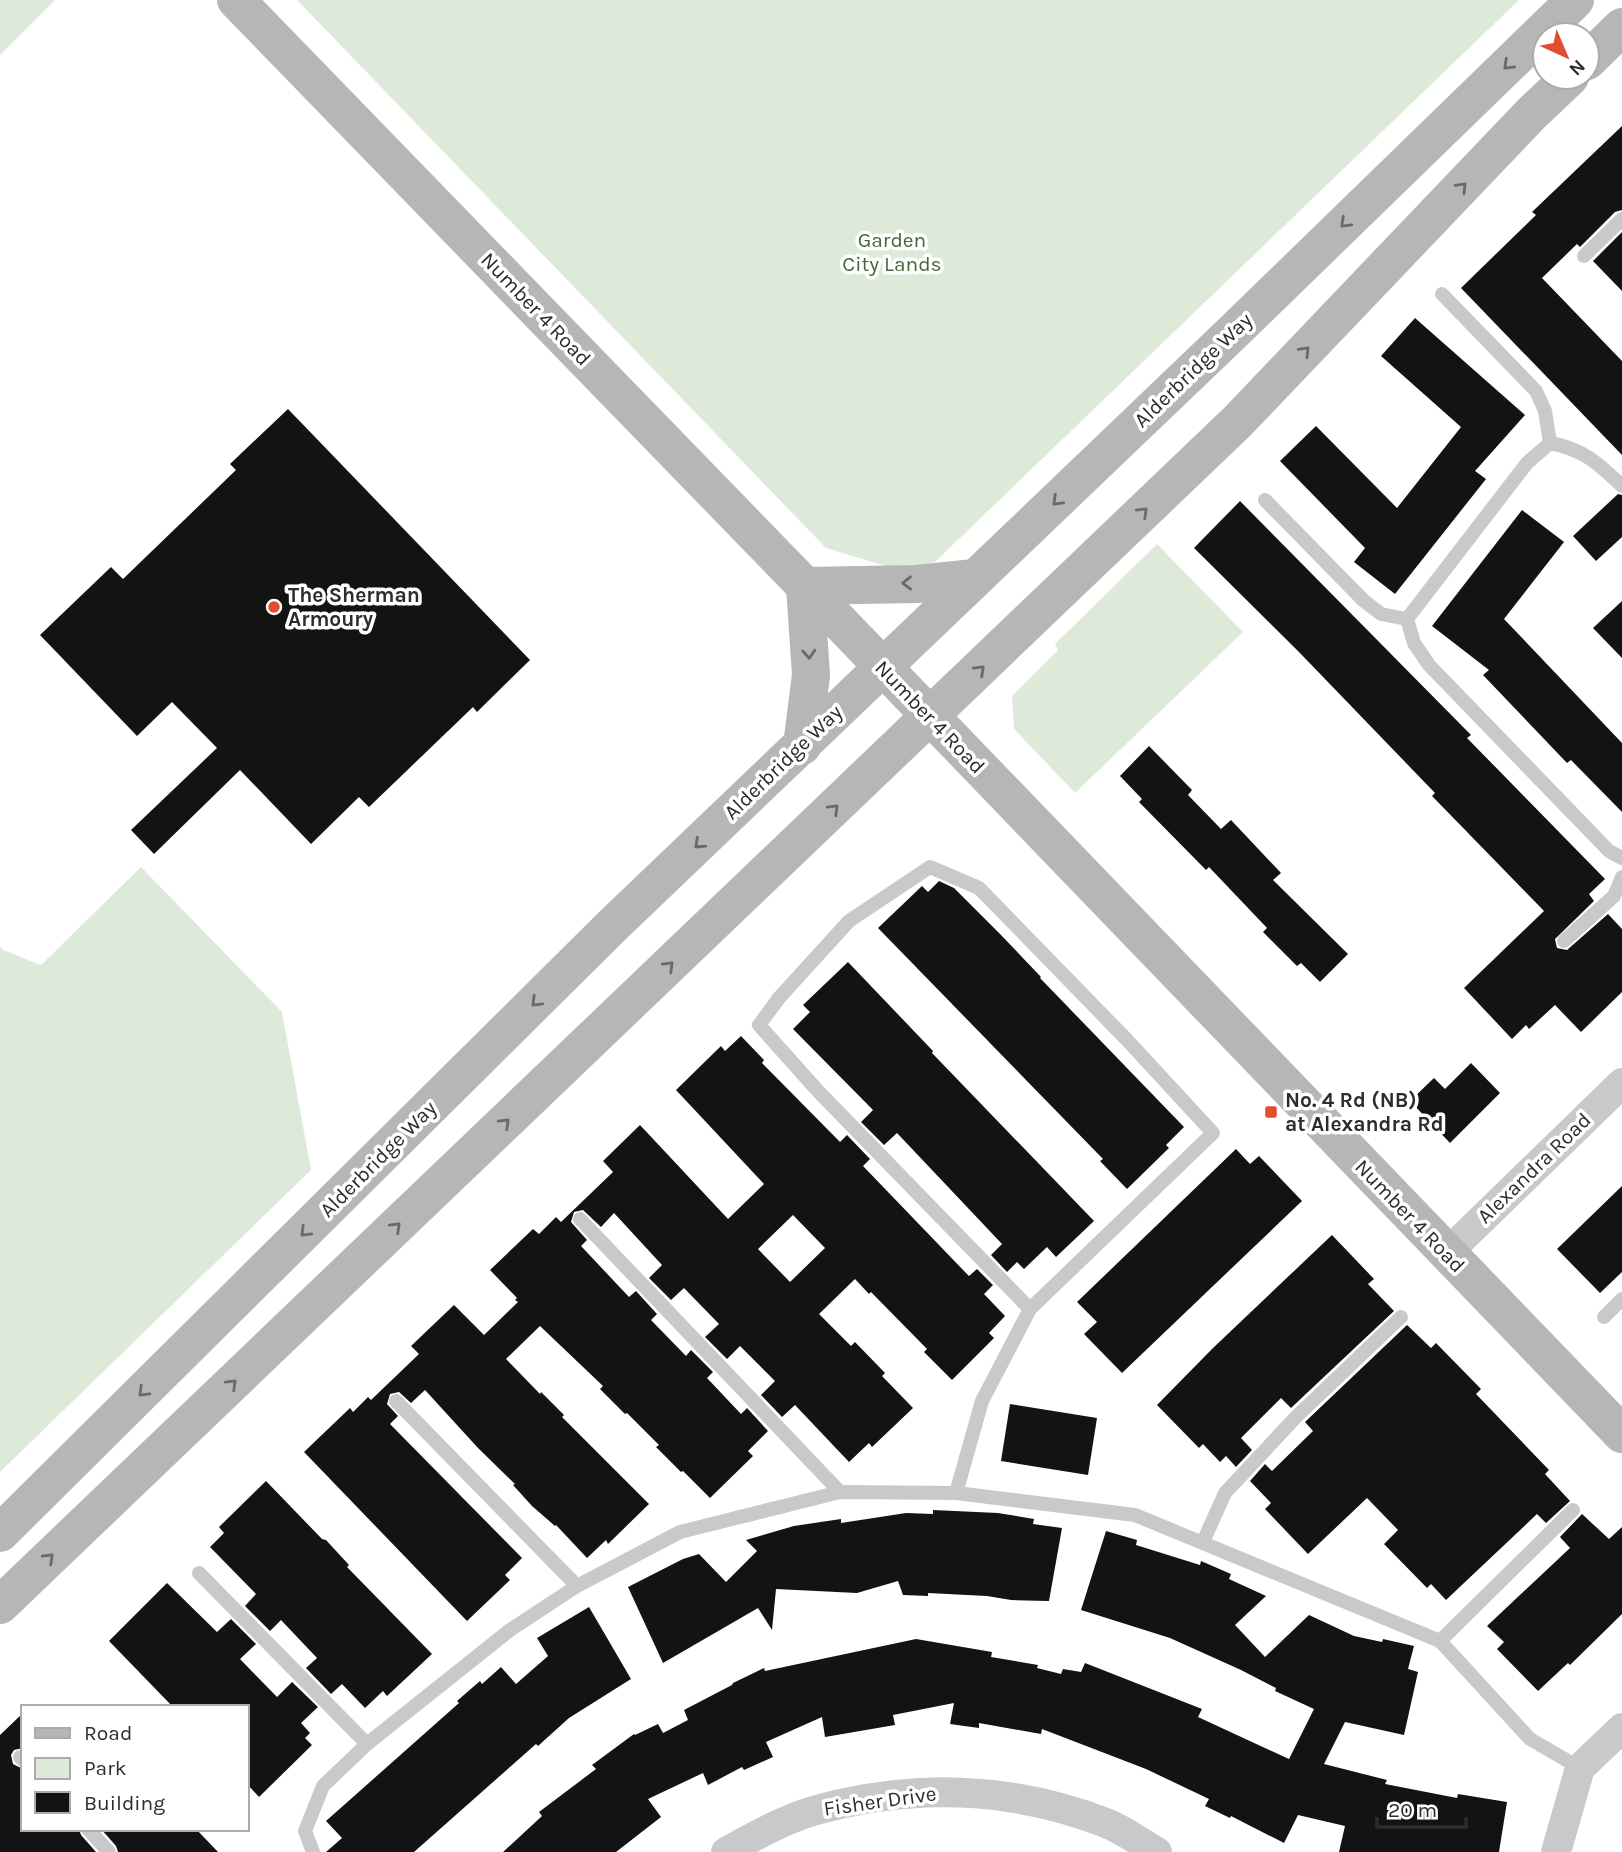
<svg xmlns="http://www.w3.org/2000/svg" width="1622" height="1852" font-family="Karla,sans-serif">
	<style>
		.green { fill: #deead9 }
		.building { fill: #131313; fill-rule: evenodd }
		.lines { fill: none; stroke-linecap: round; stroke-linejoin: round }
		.lane { stroke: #c9c9c9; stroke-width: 14 }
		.street { stroke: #c9c9c9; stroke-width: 30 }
		.secondary { stroke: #b6b6b6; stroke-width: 38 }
		.oneway { stroke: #6a6a6a }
		.poi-dot { fill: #e24d2f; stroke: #fff; stroke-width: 2.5 }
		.labels { text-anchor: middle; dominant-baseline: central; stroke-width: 7; stroke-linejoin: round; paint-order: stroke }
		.park-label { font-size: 21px; fill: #45673b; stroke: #fff }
		.street-label { font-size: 21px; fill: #2c2c2c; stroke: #fff }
		.poi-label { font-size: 21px; font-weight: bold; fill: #2c2c2c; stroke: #fff; text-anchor: start }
	</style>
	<rect width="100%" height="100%" fill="#fff"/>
	<g class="green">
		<path d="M0,0H55L0,55Z"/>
		<path d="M297,0H1519L935,562L895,569L826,548Z"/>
		<path d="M1157,544L1243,632L1075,793L1014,729L1012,696L1058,650L1055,644Z"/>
		<path d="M141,867L282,1012L311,1170L0,1472V946L3,950L41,965Z"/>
	</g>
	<g class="building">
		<path d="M1622,126V210L1615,212L1580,247L1577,244L1542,278L1622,361V455L1461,288L1536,215L1532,212Z"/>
		<path d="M1622,232V291L1593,261Z"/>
		<path d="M1415,318L1525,415L1475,471L1486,479L1395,594L1354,562L1365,548L1280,461L1316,426L1397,508L1461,427L1381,356Z"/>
		<path d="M288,409L530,660L477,712L473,707L369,807L359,797L311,844L240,770L154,854L131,830L217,748L172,702L137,736L40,635L111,567L123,579L236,470L230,464Z"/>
		<path d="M1618,494L1622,495V537L1596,561L1573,536Z"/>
		<path d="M1240,501L1471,735L1467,738L1605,879L1589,894L1594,901L1555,939L1557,948L1567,950L1608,914L1622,929V992L1581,1032L1555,1005L1529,1029L1526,1025L1512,1039L1464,988L1544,911L1432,796L1435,793L1298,651L1194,548Z"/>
		<path d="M1522,510L1564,542L1504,619L1622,743V812L1571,760L1567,763L1483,675L1489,670L1432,626Z"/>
		<path d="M1622,601V658L1593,628Z"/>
		<path d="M1149,746L1192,790L1188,795L1221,829L1231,820L1281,873L1273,880L1348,954L1320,982L1301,963L1297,966L1263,932L1267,928L1209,867L1206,870L1139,802L1142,799L1120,776Z"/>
		<path d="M939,881L954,888L1001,935L1041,977L1040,978L1184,1127L1166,1145L1169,1148L1127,1189L1100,1161L1103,1159L878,928L922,886L928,892Z"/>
		<path d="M848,962L933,1051L932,1053L1094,1221L1056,1257L1047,1247L1024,1269L1017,1262L1007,1272L991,1255L1002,1244L897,1133L884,1145L861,1122L873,1110L793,1029L810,1012L803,1005Z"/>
		<path d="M741,1036L764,1060L762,1063L840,1142L847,1135L870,1159L863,1166L965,1272L969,1276L977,1269L993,1285L984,1294L1005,1316L989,1333L994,1338L952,1380L924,1352L927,1349L871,1292L869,1294L855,1279L819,1314L851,1346L855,1342L885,1373L882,1376L913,1408L872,1447L869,1443L849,1462L795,1405L782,1417L761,1395L775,1381L740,1346L727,1359L705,1337L719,1324L684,1288L671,1300L649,1278L662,1265L614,1213L601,1227L583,1210L574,1212L571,1222L587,1240L581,1246L629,1297L636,1291L657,1314L651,1320L686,1356L691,1350L713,1372L707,1378L741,1414L747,1408L768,1431L748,1451L753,1456L710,1498L683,1471L681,1472L656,1447L659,1445L627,1413L625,1414L600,1389L603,1386L540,1326L506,1359L540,1394L541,1392L564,1415L562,1417L649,1504L608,1544L606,1540L587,1558L556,1525L555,1526L532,1506L513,1485L515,1484L478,1448L425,1390L411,1403L399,1392L390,1394L387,1404L398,1416L390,1424L522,1558L505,1575L510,1580L467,1621L304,1452L350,1408L353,1412L368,1397L371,1400L419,1354L411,1346L454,1305L484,1335L518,1302L515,1300L517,1298L490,1270L533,1229L539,1234L556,1217L561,1222L613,1172L603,1161L640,1125L728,1219L764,1184L676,1090L721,1046L725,1051ZM793,1215L825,1248L790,1282L758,1249Z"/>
		<path d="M1471,1063L1500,1093L1450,1143L1410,1101L1434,1078L1445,1089Z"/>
		<path d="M1236,1149L1250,1164L1259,1156L1302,1201L1122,1373L1084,1334L1097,1322L1077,1302Z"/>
		<path d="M1622,1186V1272L1600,1293L1557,1249Z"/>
		<path d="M1332,1235L1374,1279L1368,1284L1394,1311L1291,1408L1281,1398L1241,1438L1252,1450L1236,1467L1226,1456L1220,1462L1203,1444L1199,1448L1157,1405L1213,1348Z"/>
		<path d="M1407,1325L1431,1348L1436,1343L1481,1389L1476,1394L1549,1470L1545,1474L1570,1501L1546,1523L1537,1514L1446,1600L1431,1584L1427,1588L1384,1544L1398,1530L1367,1498L1308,1554L1265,1509L1271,1503L1250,1481L1265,1464L1272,1471L1313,1431L1305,1422Z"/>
		<path d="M1010,1404L1097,1418L1088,1475L1001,1461Z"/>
		<path d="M266,1481L322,1539L326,1540L349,1565L347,1567L432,1654L387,1696L383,1691L365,1708L342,1684L331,1694L306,1668L317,1658L281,1620L270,1631L245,1606L256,1594L210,1547L224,1533L219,1527Z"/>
		<path d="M933,1510L998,1513L1034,1519L1033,1524L1062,1528L1049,1601L1011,1600L987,1596L928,1593V1596L903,1595L898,1581L857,1593L776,1589L772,1630L758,1608L663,1663L628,1587L683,1559L699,1554L726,1582L757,1551L746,1540L794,1526L841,1519V1523L906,1513L933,1514Z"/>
		<path d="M1582,1514L1609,1539L1622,1527V1614L1570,1665L1568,1663L1538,1691L1497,1649L1504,1642L1487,1626L1570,1548L1560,1537Z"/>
		<path d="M1106,1531L1137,1540L1136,1545L1200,1565L1201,1561L1231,1574L1229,1579L1266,1596L1235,1625L1265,1657L1309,1615L1354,1636L1382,1642L1383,1639L1414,1646L1408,1669L1418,1672L1404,1735L1345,1722L1324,1764L1387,1780L1385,1784L1457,1798L1458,1794L1507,1802L1499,1852H1339L1345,1826L1298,1815L1284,1843L1231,1816L1230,1818L1205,1806L1209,1799L1146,1769L1042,1729L1041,1734L979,1723V1728L950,1724L954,1703L893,1715L895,1725L825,1737L822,1717L766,1742L773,1757L744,1770L742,1767L708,1785L703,1773L648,1799L661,1817L616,1852H503L542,1816L539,1812L596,1769L592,1765L634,1734L635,1735L658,1724L663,1733L688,1720L684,1710L732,1685L733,1683L764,1668L765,1671L916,1639L992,1652L991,1657L1038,1665L1037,1668L1061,1674L1063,1669L1081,1672L1085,1663L1202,1709L1198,1717L1289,1759L1314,1709L1275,1691L1276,1688L1241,1670L1170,1638L1081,1610Z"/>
		<path d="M167,1583L217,1632L231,1619L256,1644L240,1659L277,1697L292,1682L318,1707L301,1723L310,1733L305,1738L312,1745L259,1797L247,1784V1707H173L109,1641Z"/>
		<path d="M589,1607L631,1679L569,1718L538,1746L536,1744L414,1852H326L342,1838L326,1821L459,1703L457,1701L480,1681L482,1684L501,1667L516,1684L548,1656L537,1638Z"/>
		<path d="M23,1713V1748L14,1750L11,1755L13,1764L23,1769V1829H79L81,1835L96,1852H0V1735Z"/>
		<path d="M101,1829H196L218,1852H118L116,1846Z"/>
	</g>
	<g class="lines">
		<g class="lane">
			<path d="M1584,256L1622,219"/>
			<path d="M1550,443C1583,449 1598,463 1622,486"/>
			<path d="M1265,500L1363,600L1381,614L1407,619L1414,643L1429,665L1609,851L1622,858"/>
			<path d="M1407,619L1527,463L1550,443L1545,411L1536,391L1442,294"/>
			<path d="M1564,941L1614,896L1622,877"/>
			<path d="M580,1219L840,1492"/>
			<path d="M1604,1317L1622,1299"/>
			<path d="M396,1401L577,1586"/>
			<path d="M956,1493L982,1401L1030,1309L1213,1133L1128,1041L979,888L930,867L849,921L779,998L759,1025L817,1090L1030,1309"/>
			<path d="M1203,1542L1225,1493L1296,1417L1401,1317"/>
			<path d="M199,1573L367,1744"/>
			<path d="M1440,1641L1573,1510"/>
			<path d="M20,1757L23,1760"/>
			<path d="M88,1829L109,1852"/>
			<path d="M313,1852L305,1831L323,1786L367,1744L510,1630L577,1586L680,1532L840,1492L956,1493L1135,1515L1440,1641L1530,1739L1580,1768"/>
		</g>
		<g class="street">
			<path d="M1446,1254L1622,1083"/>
			<path d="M726,1852C753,1837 783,1820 813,1811C911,1783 1011,1786 1106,1823C1124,1830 1141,1843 1157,1852"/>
			<path d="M1556,1852L1580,1768L1622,1728"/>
		</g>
		<g class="secondary">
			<path d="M236,0L805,586L1622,1434"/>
			<path d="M1587,61L1622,27"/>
			<path d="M805,586L916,584L975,578"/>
			<path d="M802,746L811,675L805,586"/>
			<path d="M0,1533L611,927L1230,335L1575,0"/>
			<path d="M0,1605L1238,421L1531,114L1570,77"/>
		</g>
	</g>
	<defs><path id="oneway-chevron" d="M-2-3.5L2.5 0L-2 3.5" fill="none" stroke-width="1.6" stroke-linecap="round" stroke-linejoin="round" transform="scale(1.75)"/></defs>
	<g class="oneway">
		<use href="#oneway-chevron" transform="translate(1508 65) rotate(136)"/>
		<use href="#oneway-chevron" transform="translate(1462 187) rotate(-46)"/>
		<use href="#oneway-chevron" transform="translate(1345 223) rotate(136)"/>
		<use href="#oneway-chevron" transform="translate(1305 351) rotate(-46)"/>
		<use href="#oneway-chevron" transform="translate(1057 501) rotate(136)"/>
		<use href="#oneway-chevron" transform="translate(1143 512) rotate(-44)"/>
		<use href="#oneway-chevron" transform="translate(907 583) rotate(179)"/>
		<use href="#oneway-chevron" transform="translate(809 654) rotate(86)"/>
		<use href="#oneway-chevron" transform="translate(980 670) rotate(-44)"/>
		<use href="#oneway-chevron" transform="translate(834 809) rotate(-44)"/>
		<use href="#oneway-chevron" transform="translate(699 844) rotate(137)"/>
		<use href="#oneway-chevron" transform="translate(669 966) rotate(-44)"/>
		<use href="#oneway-chevron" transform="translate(536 1002) rotate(135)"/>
		<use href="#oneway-chevron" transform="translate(505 1123) rotate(-44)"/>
		<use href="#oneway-chevron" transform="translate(396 1227) rotate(-44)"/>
		<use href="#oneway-chevron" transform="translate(305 1232) rotate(135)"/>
		<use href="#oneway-chevron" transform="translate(232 1384) rotate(-44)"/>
		<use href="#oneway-chevron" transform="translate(143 1392) rotate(136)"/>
		<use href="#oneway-chevron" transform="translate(49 1558) rotate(-44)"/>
	</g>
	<g class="poi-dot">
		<circle cx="274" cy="607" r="7"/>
		<rect x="1264" y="1105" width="14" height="14" rx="3.5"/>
	</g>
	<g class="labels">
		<g class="park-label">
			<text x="892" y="240">Garden<tspan x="892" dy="24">City Lands</tspan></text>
		</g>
		<g class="street-label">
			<text transform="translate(536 309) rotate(46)">Number 4 Road</text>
			<text transform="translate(1193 370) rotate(-44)">Alderbridge Way</text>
			<text transform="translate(930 717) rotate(46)">Number 4 Road</text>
			<text transform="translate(783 762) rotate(-44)">Alderbridge Way</text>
			<text transform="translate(378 1159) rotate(-45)">Alderbridge Way</text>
			<text transform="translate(1534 1168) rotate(-44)">Alexandra Road</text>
			<text transform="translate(1410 1216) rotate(46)">Number 4 Road</text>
			<text transform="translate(880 1801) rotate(-8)">Fisher Drive</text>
		</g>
		<g class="poi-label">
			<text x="288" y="595">The Sherman<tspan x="288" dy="24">Armoury</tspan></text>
			<text x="1285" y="1100">No. 4 Rd (NB)<tspan x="1285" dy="24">at Alexandra Rd</tspan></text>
		</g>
	</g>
	<rect x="21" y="1705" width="228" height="126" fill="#ffffff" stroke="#ababab" stroke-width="2"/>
	<rect x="35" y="1728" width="35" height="10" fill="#b6b6b6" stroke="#ababab" stroke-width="2"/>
	<text x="84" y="1740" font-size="21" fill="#2c2c2c">Road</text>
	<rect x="35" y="1758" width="35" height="21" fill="#deead9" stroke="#ababab" stroke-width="2"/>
	<text x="84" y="1775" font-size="21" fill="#2c2c2c">Park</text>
	<rect x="35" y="1792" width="35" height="21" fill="#131313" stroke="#ababab" stroke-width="2"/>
	<text x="84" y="1810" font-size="21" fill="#2c2c2c">Building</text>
	<g transform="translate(1566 56) rotate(136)"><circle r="33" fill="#ffffff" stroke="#ababab" stroke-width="2"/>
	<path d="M0-5L12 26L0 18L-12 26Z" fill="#e24d2f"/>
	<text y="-10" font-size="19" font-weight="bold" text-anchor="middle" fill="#2c2c2c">N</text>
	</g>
	<path d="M1377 1817v10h89v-10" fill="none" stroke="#2c2c2c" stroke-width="3.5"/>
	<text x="1388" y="1817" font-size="21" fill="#2c2c2c" stroke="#ffffff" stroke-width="5" paint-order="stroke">20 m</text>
</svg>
